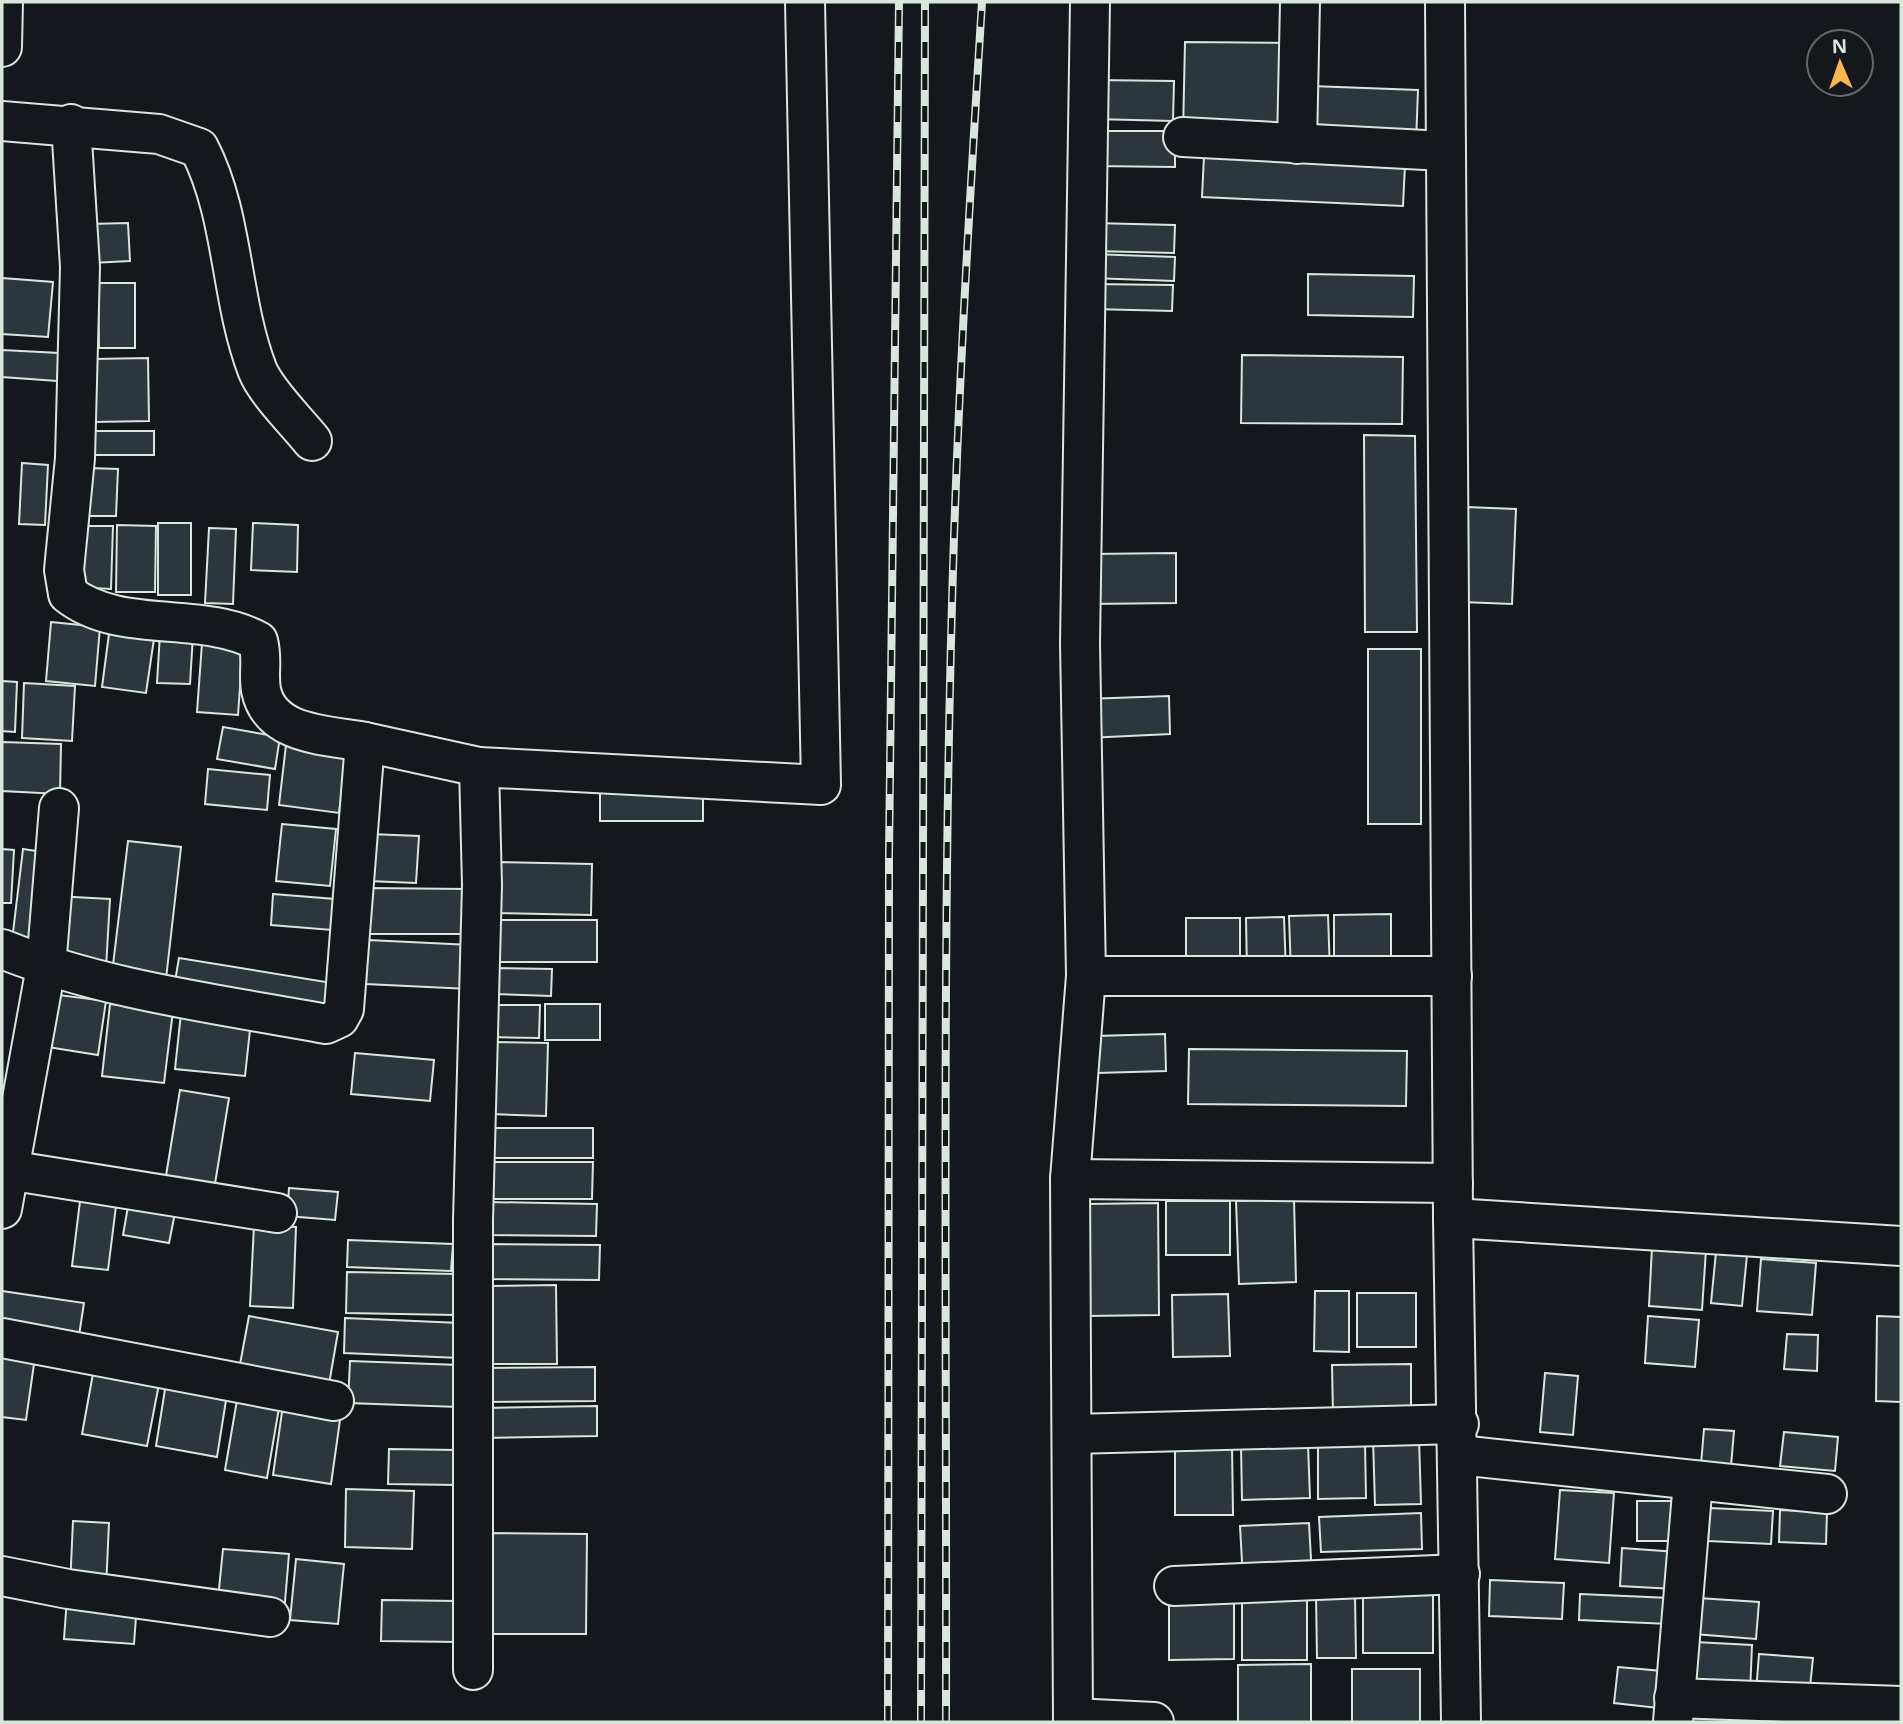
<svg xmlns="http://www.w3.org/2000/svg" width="1903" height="1724" font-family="'Open Sans',sans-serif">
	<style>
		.building { fill: #2c363c; stroke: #d8e6dc; stroke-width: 2 }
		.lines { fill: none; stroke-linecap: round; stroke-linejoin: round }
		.minor-casing { stroke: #d8e6dc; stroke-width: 42 }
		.minor { stroke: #14181c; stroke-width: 38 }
		.rail-casing { stroke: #d8e6dc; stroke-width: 8 }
		.rail { stroke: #14181c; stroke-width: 5; stroke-dasharray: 16; stroke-linecap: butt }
	</style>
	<rect width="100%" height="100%" fill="#14181c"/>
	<g class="building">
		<path d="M1185,42L1297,43L1295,134L1183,133Z"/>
		<path d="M1095,80L1174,81L1173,121L1094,119Z"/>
		<path d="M1311,86L1418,90L1416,143L1309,139Z"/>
		<path d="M1095,131H1175V167L1094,166Z"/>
		<path d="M1204,156L1405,165L1403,206L1202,197Z"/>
		<path d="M128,223L130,261L91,263L89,224Z"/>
		<path d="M1093,223L1175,225L1174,253L1092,251Z"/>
		<path d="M1092,254L1175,257L1174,281L1091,278Z"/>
		<path d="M1308,274L1414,276L1413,317L1308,315Z"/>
		<path d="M2,278L53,282L48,337L2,334Z"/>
		<path d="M98,283H135V348H99Z"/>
		<path d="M1093,284L1173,285L1172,311L1093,309Z"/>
		<path d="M2,350L59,353L57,381L2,377Z"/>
		<path d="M1242,355L1403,357L1402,424L1241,423Z"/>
		<path d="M148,358L149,421L94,422L93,359Z"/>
		<rect x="89" y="431" width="65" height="24"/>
		<path d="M1364,435L1415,436L1417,632H1365Z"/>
		<path d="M22,463L48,465L45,525L19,524Z"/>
		<path d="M88,468L118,469L116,516H86Z"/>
		<path d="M1466,507L1516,509L1512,604L1462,602Z"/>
		<rect x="158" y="523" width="33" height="72"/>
		<path d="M253,523L298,525L297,572L251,570Z"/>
		<path d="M117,525L156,526L155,592H116Z"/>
		<path d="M78,526H113L111,589L76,587Z"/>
		<path d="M209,528L236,529L233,604L205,603Z"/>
		<path d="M1176,553V603L1090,604V554Z"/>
		<path d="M51,622L100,627L95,686L46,681Z"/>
		<path d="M110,626L155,632L146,693L102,687Z"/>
		<path d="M160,633L193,635L190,684L157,683Z"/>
		<path d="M202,643L243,646L238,715L197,712Z"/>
		<rect x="1368" y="649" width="53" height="175"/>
		<path d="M2,681L17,682L15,732L2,731Z"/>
		<path d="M24,683L75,686L72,741L22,738Z"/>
		<path d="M1169,696L1170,734L1087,738L1085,699Z"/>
		<path d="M223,727L280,737L275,769L217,759Z"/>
		<path d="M2,742L61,744L60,794L2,791Z"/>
		<path d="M286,745L347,753L339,813L279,805Z"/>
		<path d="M208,769L270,775L267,810L205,804Z"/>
		<rect x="600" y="786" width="103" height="35"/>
		<path d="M282,824L336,829L330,886L276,881Z"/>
		<path d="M370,834L419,836L416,883L368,881Z"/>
		<path d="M128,841L181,847L166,979L112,973Z"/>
		<path d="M2,849L14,850L11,903H2Z"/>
		<path d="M23,849L50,853L39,952L11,949Z"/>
		<path d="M494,862L592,864L591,915L493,913Z"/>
		<path d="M366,888L468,889V934H365Z"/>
		<path d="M273,894L335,899L332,930L271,925Z"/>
		<path d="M55,896L110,899L106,968L50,965Z"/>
		<path d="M1391,914V971H1334V915Z"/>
		<path d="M1328,915L1330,972L1291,973L1289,916Z"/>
		<path d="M1284,917L1286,973L1247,974L1246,918Z"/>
		<path d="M1186,918H1240V970L1186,969Z"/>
		<rect x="492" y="920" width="105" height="42"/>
		<path d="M368,940L471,945L469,989L366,984Z"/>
		<path d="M179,958L338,984L332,1019L173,993Z"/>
		<path d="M494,968L552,969L551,996L493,994Z"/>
		<path d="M43,993L106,1001L98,1055L35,1045Z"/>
		<path d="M110,1004L173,1011L164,1083L102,1076Z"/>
		<rect x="545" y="1004" width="55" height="36"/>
		<path d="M488,1005H540L539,1038L488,1037Z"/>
		<path d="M181,1013L251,1021L245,1076L175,1069Z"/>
		<path d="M1165,1034L1166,1071L1097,1073L1095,1036Z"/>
		<path d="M492,1042L548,1043L546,1116L490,1114Z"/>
		<path d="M1189,1049L1407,1051L1406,1106L1188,1104Z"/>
		<path d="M355,1053L434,1060L430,1101L351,1094Z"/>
		<path d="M180,1090L229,1098L213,1196L164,1188Z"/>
		<path d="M492,1128H593V1158H493Z"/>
		<path d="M489,1162H593L592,1199H489Z"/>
		<path d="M289,1188L338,1192L335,1220L287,1216Z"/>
		<path d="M81,1193L117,1198L108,1270L72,1266Z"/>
		<path d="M130,1195L177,1203L169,1243L123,1235Z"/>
		<path d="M1294,1199L1296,1282L1239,1284L1236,1201Z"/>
		<rect x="1166" y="1201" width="64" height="54"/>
		<path d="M489,1202L597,1204L596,1236L489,1235Z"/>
		<path d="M1158,1203L1159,1315L1087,1316L1086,1204Z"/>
		<path d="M254,1225L296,1227L293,1308L250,1306Z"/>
		<path d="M348,1240L453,1244L451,1271L347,1267Z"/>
		<path d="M486,1244L600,1245L599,1280L485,1279Z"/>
		<path d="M1652,1247L1706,1250L1702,1310L1649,1306Z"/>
		<path d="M1716,1252L1747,1255L1742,1306L1711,1303Z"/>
		<path d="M1761,1259L1816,1263L1812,1315L1757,1311Z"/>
		<path d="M347,1272L456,1274L455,1315L346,1313Z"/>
		<path d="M556,1285L557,1364H486V1286Z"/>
		<path d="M2,1291L84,1303L78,1342L2,1331Z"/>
		<path d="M1315,1291H1349V1352L1314,1351Z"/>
		<rect x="1357" y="1293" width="59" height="54"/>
		<path d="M1228,1294L1230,1356L1173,1357L1172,1295Z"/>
		<path d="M249,1316L338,1332L328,1390L238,1375Z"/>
		<path d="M1648,1316L1699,1320L1695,1367L1645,1363Z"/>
		<path d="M1877,1316L1901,1317V1402L1876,1401Z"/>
		<path d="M345,1318L460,1323L459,1358L344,1353Z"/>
		<path d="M1787,1334L1818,1335L1817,1371L1784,1369Z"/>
		<path d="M2,1352L35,1357L26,1420L2,1417Z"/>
		<path d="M350,1361L459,1365L458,1407L348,1403Z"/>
		<path d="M1411,1364V1414L1333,1415L1332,1365Z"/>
		<path d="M595,1367V1401L483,1402V1368Z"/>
		<path d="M94,1368L160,1379L147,1446L82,1434Z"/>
		<path d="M1545,1373L1578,1376L1573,1435L1540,1432Z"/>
		<path d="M166,1383L227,1394L217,1457L156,1446Z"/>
		<path d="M237,1400L279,1408L267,1478L225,1470Z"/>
		<path d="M283,1405L341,1413L331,1484L273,1475Z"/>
		<path d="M597,1406V1436L483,1438V1408Z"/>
		<path d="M1704,1429L1734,1431L1730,1478L1700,1476Z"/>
		<path d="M1784,1432L1838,1437L1835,1471L1780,1466Z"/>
		<path d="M1419,1438L1421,1504L1375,1505L1373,1439Z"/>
		<path d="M1365,1442L1366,1498L1318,1499V1443Z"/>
		<path d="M1232,1444L1233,1515H1175V1445Z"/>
		<path d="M1308,1444L1310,1498L1242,1500L1241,1446Z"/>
		<path d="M389,1449L457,1450V1485L388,1484Z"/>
		<path d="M346,1489L414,1491L412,1549L345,1547Z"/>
		<path d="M1560,1490L1614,1493L1609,1563L1555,1559Z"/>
		<rect x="1637" y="1501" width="42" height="40"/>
		<path d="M1710,1508L1773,1511L1771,1544L1708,1541Z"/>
		<path d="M1780,1510L1827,1512L1826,1544L1779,1542Z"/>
		<path d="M1421,1513L1422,1549L1321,1552L1319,1517Z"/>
		<path d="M73,1521L109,1523L106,1589L70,1587Z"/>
		<path d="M1309,1523L1312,1577L1243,1580L1240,1526Z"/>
		<path d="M482,1533L587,1534L586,1634H482Z"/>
		<path d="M1622,1548L1677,1552L1674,1589L1620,1586Z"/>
		<path d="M223,1549L289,1554L284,1614L217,1609Z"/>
		<path d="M296,1559L344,1564L338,1624L290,1620Z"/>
		<path d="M1490,1580L1564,1583L1562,1619L1489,1616Z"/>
		<rect x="1363" y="1593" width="70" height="60"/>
		<path d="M1580,1594L1670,1598L1669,1624L1579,1620Z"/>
		<path d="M1316,1595H1355L1356,1658H1317Z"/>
		<path d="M1234,1596V1659L1169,1660V1597Z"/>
		<path d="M1242,1596L1307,1597V1660H1242Z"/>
		<path d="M67,1598L137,1603L134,1644L64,1639Z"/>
		<path d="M1698,1598L1759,1602L1756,1639L1694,1634Z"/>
		<path d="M382,1600L458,1601V1642L381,1641Z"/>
		<path d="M1695,1642L1752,1645L1750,1693L1693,1690Z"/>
		<path d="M1759,1654L1813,1658L1809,1697L1756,1692Z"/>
		<path d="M1311,1664V1722H1238V1665Z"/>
		<path d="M1618,1667L1662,1671L1658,1708L1614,1703Z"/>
		<rect x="1352" y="1669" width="68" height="53"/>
		<path d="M1682,1703L1728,1706L1727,1722H1681Z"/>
	</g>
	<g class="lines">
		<defs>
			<g id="minor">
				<path d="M1445,2L1453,1218L1461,1722"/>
				<path d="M2,47L3,2"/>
				<path d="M2,121L159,134L199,148C234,215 230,298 257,369C265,391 297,422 312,441"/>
				<path d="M71,124L80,267L75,458L64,570L68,594C120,635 200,610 258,641C263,658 258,673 261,690C270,736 328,735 365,742"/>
				<path d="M1183,137L1444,151"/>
				<path d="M1297,144L1300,2"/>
				<path d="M2,949C104,990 218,1004 326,1024L339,1018L344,1009L365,742L479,767L821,785L805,2"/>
				<path d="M1086,976H1452"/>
				<path d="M2,1169L277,1213"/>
				<path d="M1070,1179L1453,1183"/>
				<path d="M2,1209L46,967L59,808"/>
				<path d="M1453,1218L1901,1246"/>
				<path d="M2,1338L334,1401"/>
				<path d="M1073,1434L1459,1424"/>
				<path d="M1459,1455L1827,1494"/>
				<path d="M2,1576L68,1589L270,1617"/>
				<path d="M1174,1586L1460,1574"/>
				<path d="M473,1670V1220L482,885L479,767"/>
				<path d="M1674,1698L1901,1706"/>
				<path d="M1073,1718L1154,1722"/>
				<path d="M1073,1722L1070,1179L1086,976L1080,643L1090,2"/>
				<path d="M1673,1722L1693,1481"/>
			</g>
		</defs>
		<use href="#minor" class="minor-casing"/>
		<use href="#minor" class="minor"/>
		<defs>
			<g id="rail">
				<path d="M888,1722L889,856L899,2"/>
				<path d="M921,1722L925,2"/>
				<path d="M946,1722C947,1328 941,932 954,537C960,359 971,180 982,2"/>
			</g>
		</defs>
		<use href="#rail" class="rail-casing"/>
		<use href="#rail" class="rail"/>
	</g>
	<rect width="1903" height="1724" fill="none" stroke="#d8e6dc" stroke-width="7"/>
	<g transform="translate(1840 63) rotate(358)"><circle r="33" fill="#14181c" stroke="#626a69" stroke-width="2"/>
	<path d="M0-5L12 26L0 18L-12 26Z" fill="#ffb74d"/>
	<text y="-10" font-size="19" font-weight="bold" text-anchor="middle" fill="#d8e6dc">N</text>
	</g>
</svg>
